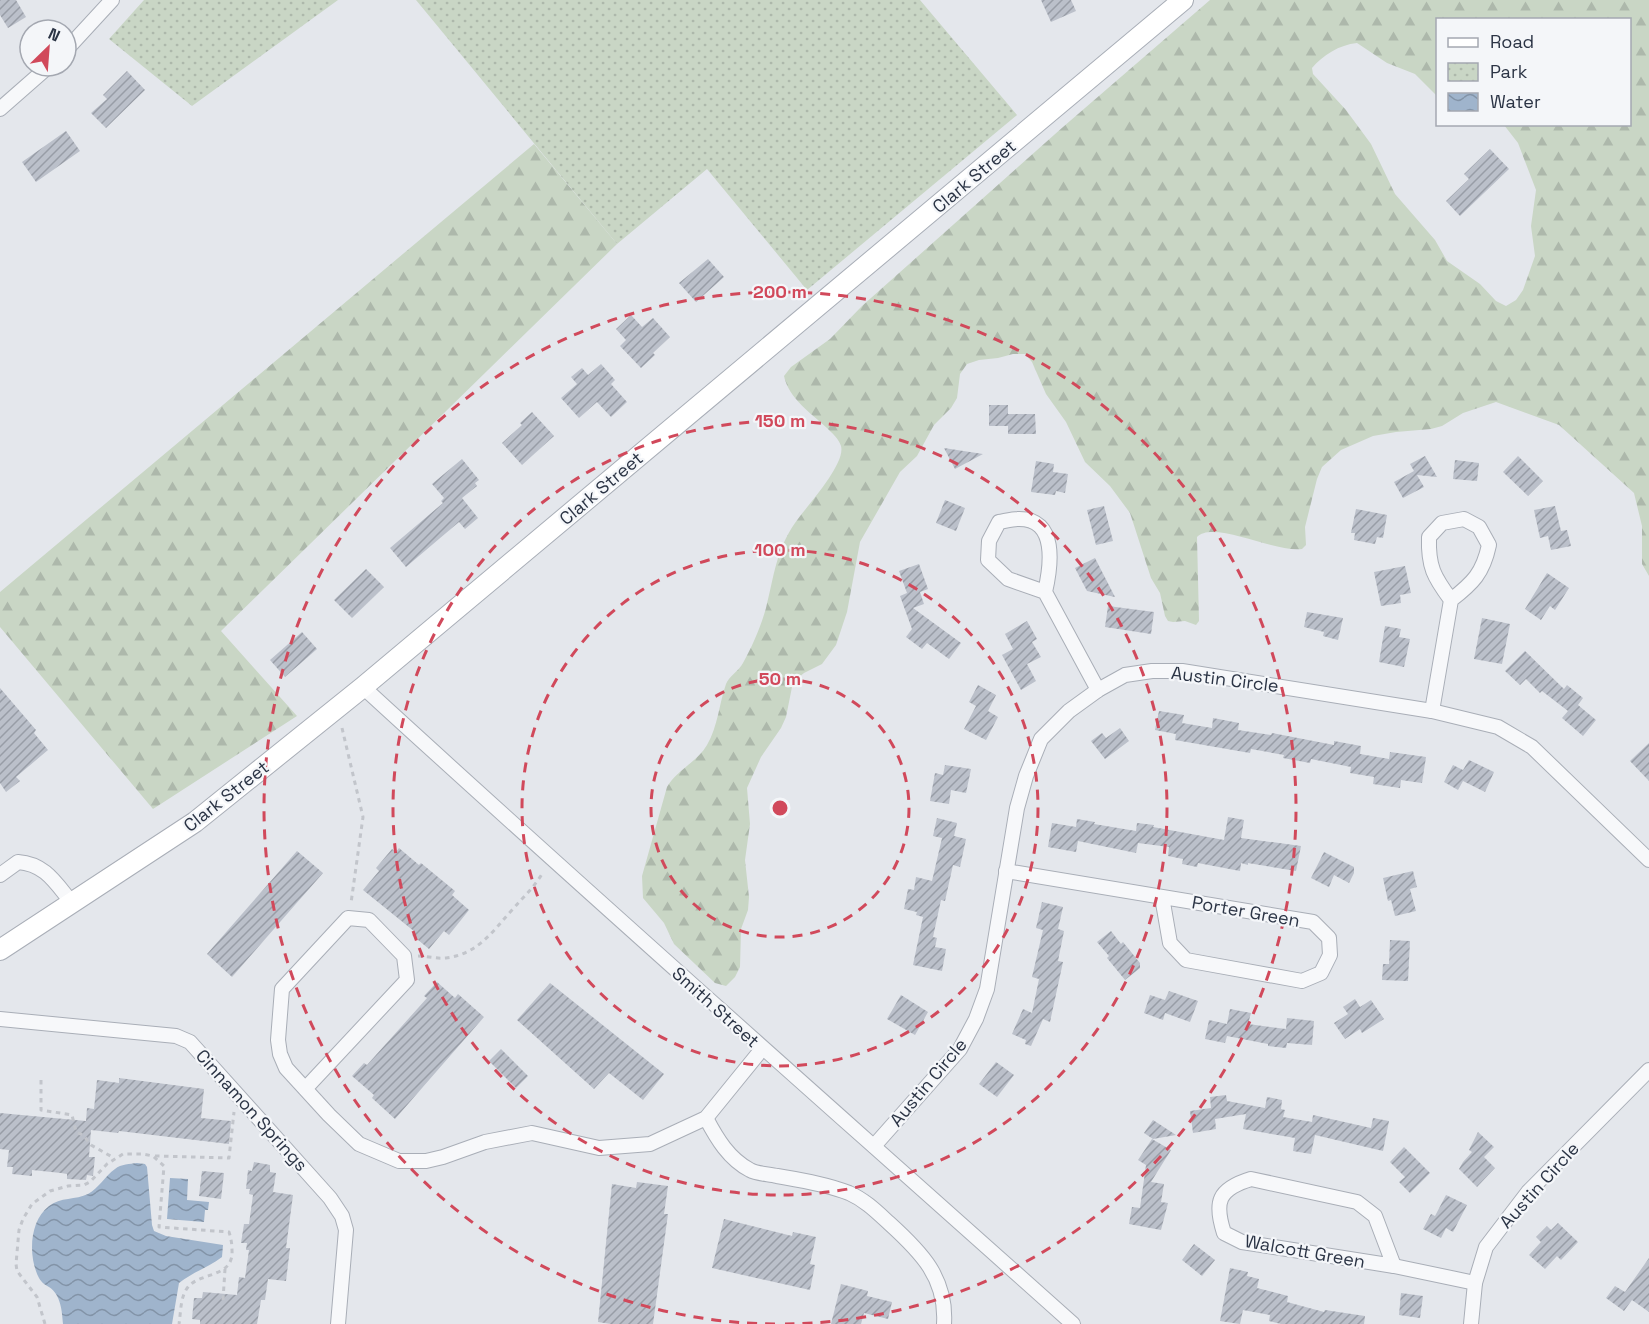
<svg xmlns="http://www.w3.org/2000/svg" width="1649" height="1324" font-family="'Space Grotesk',sans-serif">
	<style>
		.forest { fill: url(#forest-firs); fill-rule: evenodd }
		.park { fill: url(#park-dots) }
		.water { fill: url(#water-waves) }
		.building { fill: url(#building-hatch) }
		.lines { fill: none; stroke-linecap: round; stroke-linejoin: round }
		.minor-casing { stroke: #a9aeb7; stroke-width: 16 }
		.secondary-casing { stroke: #a9aeb7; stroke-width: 22 }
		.path { stroke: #c2c5cb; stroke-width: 3; stroke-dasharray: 4.5 4.5; stroke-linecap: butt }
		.minor { stroke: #f7f8fa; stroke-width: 14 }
		.secondary { stroke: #fff; stroke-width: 20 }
		.ring { fill: none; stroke: #d1495b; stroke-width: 3; stroke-dasharray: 10 8 }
		.labels { text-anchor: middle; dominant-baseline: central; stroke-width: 4.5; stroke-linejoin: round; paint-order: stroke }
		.street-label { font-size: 18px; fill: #2b3445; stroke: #f4f6f9 }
		.centre { fill: #d1495b; stroke: #f4f6f9; stroke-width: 3 }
		.ring-label { font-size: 18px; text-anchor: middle; font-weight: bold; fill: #d1495b; stroke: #f4f6f9; stroke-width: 4.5; stroke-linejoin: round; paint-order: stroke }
	</style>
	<defs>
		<pattern id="forest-firs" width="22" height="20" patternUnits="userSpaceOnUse" patternTransform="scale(1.5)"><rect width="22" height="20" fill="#c9d6c5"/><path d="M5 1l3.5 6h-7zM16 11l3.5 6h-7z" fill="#adb8ab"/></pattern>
		<pattern id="park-dots" width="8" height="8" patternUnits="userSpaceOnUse" patternTransform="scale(1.5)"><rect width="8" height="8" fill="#c9d6c5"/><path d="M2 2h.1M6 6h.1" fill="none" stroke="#adb8ab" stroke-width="1.8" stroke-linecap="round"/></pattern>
		<pattern id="water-waves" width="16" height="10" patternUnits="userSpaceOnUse" patternTransform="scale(1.5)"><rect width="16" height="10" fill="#9fb4cc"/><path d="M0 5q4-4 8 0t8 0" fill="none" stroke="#8293a7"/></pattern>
		<pattern id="building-hatch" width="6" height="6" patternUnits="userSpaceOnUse" patternTransform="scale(1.5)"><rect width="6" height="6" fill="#bbc0ca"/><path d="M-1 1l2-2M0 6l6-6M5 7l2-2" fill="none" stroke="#989da6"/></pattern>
	</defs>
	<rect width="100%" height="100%" fill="#e4e7ec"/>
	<g class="forest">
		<path d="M1210,0H1649V576L1642,564V526L1634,493L1559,425L1496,402L1463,413L1442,426L1431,429L1396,432L1373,436L1341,450L1322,467L1317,479L1305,527L1306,545L1302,549C1275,553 1214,520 1197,537L1199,621L1196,625L1185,621L1173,622L1168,621L1165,616L1160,593L1151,578L1130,513L1110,486L1085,462L1066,422L1046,394L1032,362L1025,354H1013L998,358L979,360L967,364L960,374L957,398L951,408L934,425L917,456L900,472L860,542L847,612L836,645L822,664L804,673L793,682L786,717L781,728L761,757L747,788L750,824L745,860L749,897L748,910L741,929L740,967L735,977L726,986L715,983L674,944L664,923L643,898L642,876L667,787C677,770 697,762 707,745C718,726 719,704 726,684C729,676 739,671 743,663C752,647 761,626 766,608C774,577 776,550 795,523C806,507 846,464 841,446C839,439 832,433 827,428C811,413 789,399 784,376L791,367L830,339L862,306L1063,127ZM1438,20H1630V124L1504,125L1518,143L1536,190L1531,226L1535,256L1523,290L1516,300L1506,306L1496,301L1480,284L1447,261L1435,240L1395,194L1371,144L1346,110L1313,74L1312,68C1323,55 1339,45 1357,43L1387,63L1415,74L1437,96Z"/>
		<path d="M534,144L617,244L221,631L297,716L153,809L0,627V592Z"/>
	</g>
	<g class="park">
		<path d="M144,0H338L192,106L109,39Z"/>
		<path d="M416,0H920L1017,115L807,290L707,169L617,244Z"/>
	</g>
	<g class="water">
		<path d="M137,1163L145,1164L147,1167L152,1225L154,1231L166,1236L223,1245L222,1257C209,1267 193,1272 179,1283L172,1324H63C62,1311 61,1295 49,1287C44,1284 42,1283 39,1278C28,1257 29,1221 49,1206C60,1197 76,1200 88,1194C99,1188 105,1176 115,1169C121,1164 130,1164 137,1163Z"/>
		<path d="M170,1178L188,1179L187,1200L209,1202L208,1210H205L204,1222L167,1219Z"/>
	</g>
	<g class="building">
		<path d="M0,0H16L26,17L8,28L0,15Z"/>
		<path d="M1041,0H1071L1076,11L1051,22Z"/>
		<path d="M127,71L145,90L106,128L91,113L107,99L103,95Z"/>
		<path d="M66,131L80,151L36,182L22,162Z"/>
		<path d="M1490,149L1509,169L1460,216L1446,201L1469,179L1464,174Z"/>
		<path d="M708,259L724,277L696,302L679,283Z"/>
		<path d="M631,315L642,327L653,318L670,337L653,353L655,355L641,368L620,346L626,340L616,329Z"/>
		<path d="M601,364L615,380L611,384L627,402L611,417L597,402L579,418L561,398L577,384L571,377L582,368L588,375Z"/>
		<rect x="989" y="405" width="19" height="21"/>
		<path d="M532,412L554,436L522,465L502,443L522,425L520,423Z"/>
		<path d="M1008,414H1035L1036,434H1008Z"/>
		<path d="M944,448L983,454L955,469Z"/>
		<path d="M1425,456L1437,477L1417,475L1424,487L1403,498L1394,482L1414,471L1410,464Z"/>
		<path d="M1518,456L1543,481L1528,496L1503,472Z"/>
		<path d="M462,459L479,480L475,483L477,486L462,498L478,518L465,529L459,522L406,567L390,548L443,503L441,501L444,498L432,484Z"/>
		<path d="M1455,460L1479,463L1477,481L1453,479Z"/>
		<path d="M1036,461L1054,464L1053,472L1068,474L1065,493L1056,491L1055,495L1031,492Z"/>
		<path d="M945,500L965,508L956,531L936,523Z"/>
		<path d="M1104,506L1113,541L1096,545L1087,510Z"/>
		<path d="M1555,506L1561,531L1567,530L1571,546L1551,550L1548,536L1540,538L1534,510Z"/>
		<path d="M1356,509L1387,515L1383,538L1377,537L1375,544L1354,540L1355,533H1351Z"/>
		<path d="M1095,558L1115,597L1087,591L1075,568Z"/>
		<path d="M919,564L928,589L920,592L924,604L913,608L961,643L949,659L927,643L922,649L906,637L912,629L900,596L907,593L899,571Z"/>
		<path d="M1405,566L1411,593L1400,595L1401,603L1381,606L1374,572Z"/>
		<path d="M366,569L384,587L352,618L334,600Z"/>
		<path d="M1547,573L1569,588L1555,610L1550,606L1541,620L1525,609Z"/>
		<path d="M1108,606L1154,612L1151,634L1105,627Z"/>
		<path d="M1307,612L1343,618L1338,640L1323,636L1324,632L1304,627Z"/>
		<path d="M1482,618L1510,624L1502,664L1474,659Z"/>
		<path d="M1027,621L1037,639L1032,642L1041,657L1027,664L1036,681L1021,690L1002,655L1013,649L1005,634Z"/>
		<path d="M1385,626L1401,629L1399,637L1410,639L1404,667L1379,662Z"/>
		<path d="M302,632L317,649L285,677L270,660Z"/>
		<path d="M1525,651L1564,689L1567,685L1583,698L1578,705L1596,720L1583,736L1562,718L1568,711L1542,691L1540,693L1526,679L1520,685L1505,671Z"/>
		<path d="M978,685L996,695L988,711L998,717L986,740L964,729L976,706L969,702Z"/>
		<path d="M0,688L36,730L34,733L48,750L16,777L20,781L6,792L0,783Z"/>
		<path d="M1159,711L1184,715L1182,723L1212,728L1213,718L1239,723L1238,730L1271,735L1272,733L1334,745V741L1361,746L1360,754L1389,759L1390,752L1426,757L1422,783L1401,780L1400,788L1373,784L1374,777L1350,773L1351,767L1311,759L1310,763L1283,758L1284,755L1251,749L1250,753L1175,740L1176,734L1155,730Z"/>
		<path d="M1120,728L1129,741L1105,759L1091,741L1102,733L1106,738Z"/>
		<path d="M1649,743V781L1630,761Z"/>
		<path d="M1469,760L1494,772L1485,792L1463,781L1458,790L1444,782L1453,765L1463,770Z"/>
		<path d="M945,765L971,769L966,793L951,790L949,804L930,801L935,773L943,775Z"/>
		<path d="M1228,817L1244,820L1241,838L1301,846L1296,871L1248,863V865L1241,863L1240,871L1198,863L1197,867L1182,864L1183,859L1168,856L1169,847L1138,843L1136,853L1078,841L1076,852L1048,847L1052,823L1076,827L1077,819L1095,822L1094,824L1136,831L1137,823L1154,825L1153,827L1224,840Z"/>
		<path d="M937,818L957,823L954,836L966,839L960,867L953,865L945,901L941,900L933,937L937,938L935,947L946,949L942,971L913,965L923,917L916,915L917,912L904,909L908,889L914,890L916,877L932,881L942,838L933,836Z"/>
		<path d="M399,848L419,865L421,863L455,891L452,895L469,910L449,935L444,931L429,949L412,935L415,932L363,890L379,871L376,868L392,849L396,852Z"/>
		<path d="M297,851L323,873L232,977L207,954Z"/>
		<path d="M1324,852L1354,867V873L1349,883L1334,875L1329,887L1311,878Z"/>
		<path d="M1413,871L1417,887L1410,889L1416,911L1395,916L1391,900L1388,901L1383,878Z"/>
		<path d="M1042,902L1063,907L1058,929L1064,931L1058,961L1063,962L1050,1022L1043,1019L1031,1046L1025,1044L1026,1040L1012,1034L1023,1009L1032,1013L1039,979L1032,977L1043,930L1036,928Z"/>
		<path d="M1111,931L1121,944L1123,942L1140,963V968L1125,980L1107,958L1109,956L1097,942Z"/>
		<path d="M1390,940L1410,941L1408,981L1382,980L1383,964H1389Z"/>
		<path d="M437,982L455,998L458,994L484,1017L395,1119L372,1098L374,1095L352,1076L364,1063L367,1065L427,998L424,996Z"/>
		<path d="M550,983L664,1074L643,1100L609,1073L594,1089L517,1020Z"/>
		<path d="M1169,991L1198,1001L1190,1022L1165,1013L1163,1020L1144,1013L1150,995L1165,1000Z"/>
		<path d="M901,995L928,1012L915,1035L887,1019Z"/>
		<path d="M1355,999L1360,1007L1371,1000L1384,1019L1362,1033L1360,1029L1345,1039L1334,1023L1348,1014L1343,1007Z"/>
		<path d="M1230,1009L1251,1013L1248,1024L1286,1029L1287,1018L1314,1021L1312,1045L1287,1043L1286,1048L1268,1046V1044L1227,1036L1225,1043L1205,1039L1209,1020L1227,1024Z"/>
		<path d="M501,1049L528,1076L516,1088L489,1061Z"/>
		<path d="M996,1062L1014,1075L997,1097L979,1084Z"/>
		<path d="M119,1078L204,1089L201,1118L231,1121L229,1144L119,1131L118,1133L91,1130L89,1157H95L93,1176L87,1175L86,1180L67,1179V1174L61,1173L32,1170V1176L12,1174L13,1167H7L9,1150L0,1149V1113L86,1121L87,1108L94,1109L97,1080L119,1083Z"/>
		<path d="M1226,1095L1227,1101L1265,1108L1267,1097L1282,1100L1281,1109L1285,1110L1283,1117L1312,1122L1313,1115L1371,1128L1373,1118L1389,1121L1383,1151L1315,1135L1311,1154L1293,1151L1295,1138L1243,1129L1246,1114L1215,1119L1216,1129L1193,1133L1190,1111L1211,1108L1210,1097Z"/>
		<path d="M1153,1120L1176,1135L1153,1139L1144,1133Z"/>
		<path d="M1478,1132L1494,1147L1484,1157L1495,1168L1477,1187L1459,1169L1463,1162L1472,1152L1469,1150Z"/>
		<path d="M1152,1139L1171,1150L1151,1182L1164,1184L1161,1202L1168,1203L1161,1230L1129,1224L1132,1207L1140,1208L1146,1165L1138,1160Z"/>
		<path d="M1404,1147L1430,1173L1410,1193L1399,1182L1405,1177L1390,1162Z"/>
		<path d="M254,1162L270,1165V1172L276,1173L273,1192L293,1195L286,1248H290L286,1281L268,1279L265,1300H261L257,1324H200V1320L192,1319L194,1298H202L203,1292L237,1295L239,1277L245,1278L249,1250H246L247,1243H241L244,1224H249L253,1195L249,1194L250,1189H246L248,1170L252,1171Z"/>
		<path d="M202,1171L224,1173L221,1199L199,1196Z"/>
		<path d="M637,1182L668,1186L664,1214H668L653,1324H611L598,1322L612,1184L636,1188Z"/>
		<path d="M1446,1195L1467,1205L1453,1232L1446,1228L1441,1238L1423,1229L1431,1214L1435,1216Z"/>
		<path d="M724,1219L792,1236L793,1232L816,1237L810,1264L815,1265L810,1290L712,1268Z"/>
		<path d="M1558,1223L1578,1242L1561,1260L1557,1256L1545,1269L1529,1255L1541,1242L1536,1237L1547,1226L1551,1230Z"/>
		<path d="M1194,1244L1215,1260L1202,1276L1182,1260Z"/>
		<path d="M1649,1258V1312L1632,1300L1624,1311L1606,1298L1615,1286L1625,1292Z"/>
		<path d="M1230,1268L1248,1272L1247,1276L1259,1279L1257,1288L1288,1296L1287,1302L1324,1312L1325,1310L1365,1316L1364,1324H1281L1269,1321L1270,1315L1243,1310L1240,1324L1220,1321Z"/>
		<path d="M841,1284L868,1291L867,1296L892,1302L888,1319L864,1313L861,1324H831Z"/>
		<path d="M1401,1293L1423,1296L1420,1318L1399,1315Z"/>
	</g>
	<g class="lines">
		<defs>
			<g id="minor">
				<path d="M66,50L112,0"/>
				<path d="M0,109L49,66"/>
				<path d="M1045,592L1008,579L988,560L989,541L999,522C1005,521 1012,519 1018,519C1058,518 1051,566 1045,592L1098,690"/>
				<path d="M363,687C597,902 836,1112 1073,1324"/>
				<path d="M1432,711L1451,600C1473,583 1483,573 1489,545L1479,527L1464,519L1442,523L1429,537C1428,567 1434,577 1451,600"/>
				<path d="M1006,871L1313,922L1329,938L1330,955L1321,973L1302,981L1186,960L1170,943L1162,897"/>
				<path d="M0,875L18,862C46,864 56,884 73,904"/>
				<path d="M0,1019L176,1036L190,1042L330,1198L342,1216L346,1230L338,1324"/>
				<path d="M305,1089L407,980L404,956L369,920L348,918L282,989L278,1040L280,1054L286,1068L329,1115L359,1144L399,1161H426L443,1157L485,1142L532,1133L599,1148L650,1144L706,1118L762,1049"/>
				<path d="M706,1118C717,1139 729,1159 750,1170C757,1174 769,1174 777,1176C800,1180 827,1184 849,1193C865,1200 877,1212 889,1223C921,1252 947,1278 944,1324"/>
				<path d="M874,1146L960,1049L976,1019L987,989L1017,808L1026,776L1041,739L1069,711L1098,690L1125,675L1152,671H1182L1432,711L1498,727L1532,747L1649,860"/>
				<path d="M1251,1179L1357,1202L1375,1216L1394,1266L1242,1242L1224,1233C1214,1202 1218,1189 1251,1179Z"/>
				<path d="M1394,1266L1475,1283"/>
				<path d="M1471,1324L1475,1283L1486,1247L1528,1192L1649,1070"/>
			</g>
			<path id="secondary" d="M0,950L195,822L363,687L1183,0"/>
		</defs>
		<use href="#minor" class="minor-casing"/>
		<use href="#secondary" class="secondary-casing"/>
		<g class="path">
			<path d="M342,728L363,817L351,903"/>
			<path d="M418,956C427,956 437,959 446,958C478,954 492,932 512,910C524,896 532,890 542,874"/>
			<path d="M41,1080V1110L72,1115L76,1132L83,1135L91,1145L114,1158"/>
			<path d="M155,1156L229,1158L234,1112"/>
			<path d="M223,1300L225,1269"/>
			<path d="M45,1324L37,1297L17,1271L16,1264L19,1230L23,1219L32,1204L50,1191L68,1186L84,1185L90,1182L107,1164L123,1154H143L153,1156L164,1166L159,1227L229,1232C231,1238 232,1244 232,1250C234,1278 200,1272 188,1287C180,1297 181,1312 179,1324"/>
		</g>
		<use href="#minor" class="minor"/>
		<use href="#secondary" class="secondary"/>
	</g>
	<g class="ring">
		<circle cx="780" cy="808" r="129"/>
		<circle cx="780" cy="808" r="258"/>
		<circle cx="780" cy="808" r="387"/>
		<path d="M775 1324A516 516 0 1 1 785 1324"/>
	</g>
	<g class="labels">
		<g class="street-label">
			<text transform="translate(974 176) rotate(-40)">Clark Street</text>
			<text transform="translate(601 488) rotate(-40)">Clark Street</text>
			<text transform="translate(1225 679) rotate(7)">Austin Circle</text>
			<text transform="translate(226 796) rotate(-38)">Clark Street</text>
			<text transform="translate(1246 911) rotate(10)">Porter Green</text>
			<text transform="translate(716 1007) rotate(42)">Smith Street</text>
			<text transform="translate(928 1082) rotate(-50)">Austin Circle</text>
			<text transform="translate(252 1110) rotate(48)">Cinnamon Springs</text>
			<text transform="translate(1539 1185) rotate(-48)">Austin Circle</text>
			<text transform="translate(1305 1251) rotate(10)">Walcott Green</text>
		</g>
	</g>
	<circle cx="780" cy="808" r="9" class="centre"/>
	<g class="ring-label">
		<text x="780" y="298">200 m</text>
		<text x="780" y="427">150 m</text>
		<text x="780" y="556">100 m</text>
		<text x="780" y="685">50 m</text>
	</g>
	<rect x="1436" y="18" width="195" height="108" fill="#f4f6f9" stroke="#a4a8b1" stroke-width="1.5"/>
	<rect x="1448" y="38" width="30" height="9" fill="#ffffff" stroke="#a4a8b1" stroke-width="1.5"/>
	<text x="1490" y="48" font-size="18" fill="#2b3445">Road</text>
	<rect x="1448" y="63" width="30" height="18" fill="url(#park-dots)" stroke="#a4a8b1" stroke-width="1.5"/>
	<text x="1490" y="78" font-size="18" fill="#2b3445">Park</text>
	<rect x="1448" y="93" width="30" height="18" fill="url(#water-waves)" stroke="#a4a8b1" stroke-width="1.5"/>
	<text x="1490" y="108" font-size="18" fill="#2b3445">Water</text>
	<g transform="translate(48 48) rotate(25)"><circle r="28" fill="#f4f6f9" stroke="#a4a8b1" stroke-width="1.5"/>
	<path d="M0-4.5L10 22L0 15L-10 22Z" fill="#d1495b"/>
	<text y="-9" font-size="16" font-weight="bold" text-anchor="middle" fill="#2b3445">N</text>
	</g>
</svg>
